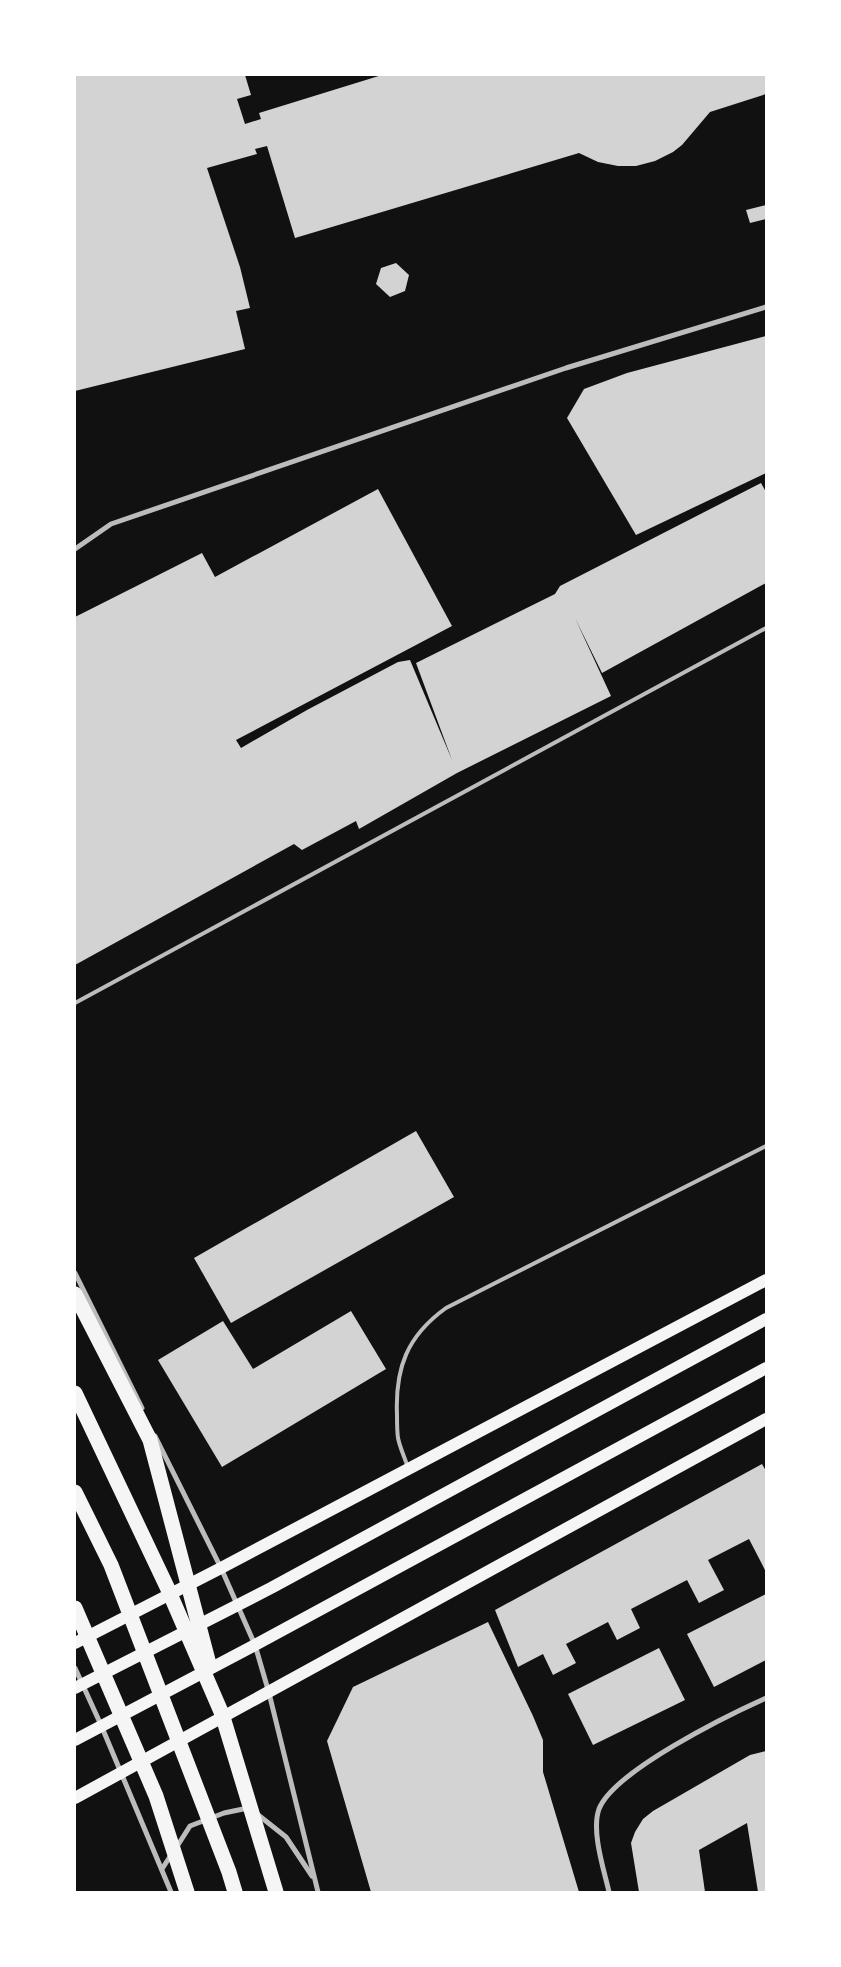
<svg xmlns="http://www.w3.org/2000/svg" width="841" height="1967" font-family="Mulish,sans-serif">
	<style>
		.building { fill: #d3d3d3 }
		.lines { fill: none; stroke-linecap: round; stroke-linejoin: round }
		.service { stroke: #bcbcbc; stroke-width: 4 }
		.minor { stroke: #bcbcbc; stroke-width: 5 }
		.primary { stroke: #f5f5f5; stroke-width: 12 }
		.motorway { stroke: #f5f5f5; stroke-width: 15 }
	</style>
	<rect width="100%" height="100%" fill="#111"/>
	<g class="building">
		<path d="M75,75H245L251,95L237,99L245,124L261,119L259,113L382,75H766V94L710,112L682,145L673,152L655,161L636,166H618L598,162L579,153L295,238L267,146L255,149L257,154L207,168L240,267L250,308L236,311L245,349L75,391Z"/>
		<path d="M766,205V219L750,223L746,210Z"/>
		<path d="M396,263L409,275L405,291L390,297L376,284L381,268Z"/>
		<path d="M766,336V473L636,535L567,418L584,389L627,373Z"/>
		<path d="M761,483L766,492V583L602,673L575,618L611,696L457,773L359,829L356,821L302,850L294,844L75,965V617L202,553L215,577L378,489L452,626L236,740L241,748L307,710L398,662L410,660L452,760L416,663L555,594L560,586Z"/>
		<path d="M416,1131L454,1197L231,1323L194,1258Z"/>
		<path d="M351,1311L386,1369L222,1467L158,1360L223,1321L253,1369Z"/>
		<path d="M762,1464L766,1471V1572L749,1539L708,1560L724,1590L699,1603L687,1580L631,1609L640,1628L617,1640L608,1622L566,1644L576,1663L553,1675L543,1654L518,1667L495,1610Z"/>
		<path d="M766,1594V1660L714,1687L687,1634Z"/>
		<path d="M488,1622L533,1716L543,1740V1772L579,1892H371L327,1741L353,1687Z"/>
		<path d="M659,1648L685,1700L593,1745L568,1694Z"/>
		<path d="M766,1751V1892H758L747,1823L699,1850L705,1892H639L631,1843L635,1832L643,1819L653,1811L750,1755Z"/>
	</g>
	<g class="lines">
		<g class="service">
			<path d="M75,1003L766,628"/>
			<path d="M408,1468C405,1458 400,1448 398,1438C397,1431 397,1422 397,1415C395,1368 407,1336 446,1308L766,1146"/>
		</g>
		<g class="minor">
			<path d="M75,549L111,524L566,368L766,307"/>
			<path d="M75,1273L142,1408"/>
			<path d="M155,1436L221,1568L255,1645L269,1693L318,1892"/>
			<path d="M75,1668L101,1725L171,1892"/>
			<path d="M257,1814L286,1837L312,1876"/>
			<path d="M176,1848L190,1826L224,1813L248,1808"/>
			<path d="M162,1869L171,1855"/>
			<path d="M609,1892C604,1870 591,1831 599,1809C614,1771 728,1715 766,1698"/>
		</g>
		<g class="primary">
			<path d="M75,1643L221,1568L766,1280"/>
			<path d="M75,1688L271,1588L766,1319"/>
			<path d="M75,1740L255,1645L766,1368"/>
			<path d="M75,1798L766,1419"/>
		</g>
		<g class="motorway">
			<path d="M75,1294L150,1440L209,1664"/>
			<path d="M75,1393L167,1587L222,1714L276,1892"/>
			<path d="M75,1492L111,1565L229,1872L235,1892"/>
			<path d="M75,1608L156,1796L187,1892"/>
		</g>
	</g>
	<rect width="841" height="1967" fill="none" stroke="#ffffff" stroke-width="152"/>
</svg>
